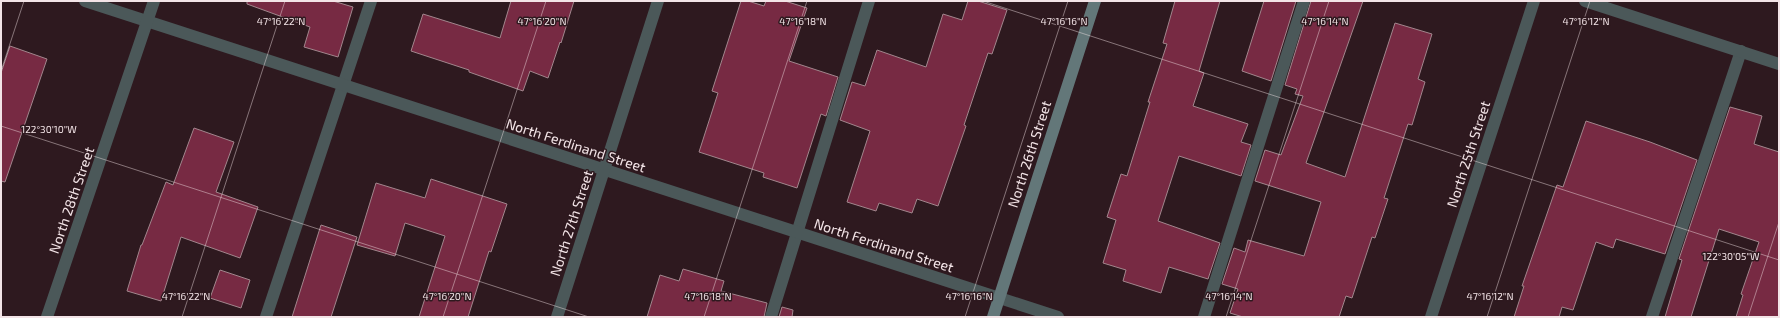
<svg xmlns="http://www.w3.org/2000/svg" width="1780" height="318" font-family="'Exo 2',sans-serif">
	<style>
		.building { fill: #772a43; stroke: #a2868d }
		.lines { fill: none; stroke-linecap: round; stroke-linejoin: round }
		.lane { stroke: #4b5859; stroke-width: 12 }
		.street { stroke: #4b5859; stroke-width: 12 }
		.secondary { stroke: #637779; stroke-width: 12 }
		.ticks { fill: none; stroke: #f3e4e7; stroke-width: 1; stroke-opacity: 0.45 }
		.labels { text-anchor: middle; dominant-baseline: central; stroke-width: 3; stroke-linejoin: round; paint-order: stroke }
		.street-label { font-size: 14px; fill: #f3e4e7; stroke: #2e191f }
		.ticks-label { font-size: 10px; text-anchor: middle; fill: #f3e4e7; stroke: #2e191f; stroke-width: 3; stroke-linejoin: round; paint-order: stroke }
	</style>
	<rect width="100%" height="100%" fill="#2e191f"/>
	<g class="building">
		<path d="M247,1H333L353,7L338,57L304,47L310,27L247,4Z"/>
		<path d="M511,1H574L561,43L560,42L548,78L530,71L523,91L469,72V70L411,51L423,14L500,38Z"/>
		<path d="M741,1H748L764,6L766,1H785L807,8L789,61L838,77L826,116L821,114L797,188L763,177L764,173L699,152L718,93L712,91Z"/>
		<path d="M968,1H978L1007,10L992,54L988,53L964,125L966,126L938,206L917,199L912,213L879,203L876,211L847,202L870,131L840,120L852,82L865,86L877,50L926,67L943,14L962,20Z"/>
		<path d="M1175,1H1220L1199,71L1204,73L1193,106L1248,124L1241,142L1251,145L1241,176L1179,156L1158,221L1220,243L1208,279L1169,267L1161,293L1123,281L1126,270L1103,263L1116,220L1107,217L1121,174L1127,176L1150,102H1148L1167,44L1163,43Z"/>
		<path d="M1264,1H1296L1271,81L1242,71Z"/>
		<path d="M1311,1H1363L1306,163L1345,177L1395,23L1432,34L1418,79L1425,82L1412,125L1408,124L1384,198L1388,199L1375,238L1372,237L1352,298L1346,296L1339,317H1243L1230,313L1238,289L1222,284L1234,248L1245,252L1248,240L1304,256L1321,202L1255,181L1265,150L1281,155L1303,96L1295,94L1297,89L1285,85Z"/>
		<path d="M10,46L47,59L5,182L1,181V73Z"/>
		<path d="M1730,107L1762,116L1754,144L1779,152V317H1736L1743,295L1741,294L1759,242L1719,229L1691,317H1665L1682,260L1679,259Z"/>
		<path d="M1586,121L1650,142L1697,160L1665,254L1616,239L1613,248L1596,242L1573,310L1562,307L1559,317H1514L1524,286H1522L1557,185L1563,187Z"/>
		<path d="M194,128L234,142L216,192L258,207L240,258L181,237L161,301L127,291L141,245H142L166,182L173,185Z"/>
		<path d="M431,179L507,204L491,252L489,251L468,317H419L445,236L405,223L395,256L357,245L376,183L425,198Z"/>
		<path d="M321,225L357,237L331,317H292Z"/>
		<path d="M683,269L724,281L721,291L767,303L764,317H647L660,275L679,281Z"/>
		<path d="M220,270L250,280L241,308L210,298Z"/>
		<path d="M782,307L793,310L792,317H779Z"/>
	</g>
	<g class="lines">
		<g class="lane">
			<path d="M266,317L371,1"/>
			<path d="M771,317L869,1"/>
			<path d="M1204,317L1304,1"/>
			<path d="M1652,317L1741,51"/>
		</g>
		<g class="street">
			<path d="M85,1L1058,317"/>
			<path d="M1585,1L1779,64"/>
			<path d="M47,317L154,1"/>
			<path d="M557,317L658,1"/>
			<path d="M1431,317L1534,1"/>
		</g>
		<path class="secondary" d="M993,317L1095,1"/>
	</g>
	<path class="ticks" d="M983,1L1779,260M1,71L24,1M1,126L589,317M182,317L285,1M443,317L546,1M704,317L807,1M965,317L1068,1M1226,317L1329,1M1487,317L1590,1M1748,317L1779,222"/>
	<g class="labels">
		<g class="street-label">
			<text transform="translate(576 145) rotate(18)">North Ferdinand Street</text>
			<text transform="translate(1029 154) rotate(-72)">North 26th Street</text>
			<text transform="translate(1468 154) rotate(-72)">North 25th Street</text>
			<text transform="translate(71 200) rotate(-71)">North 28th Street</text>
			<text transform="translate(571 223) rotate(-72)">North 27th Street</text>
			<text transform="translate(884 245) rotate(18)">North Ferdinand Street</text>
		</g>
	</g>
	<g class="ticks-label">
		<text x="281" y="25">47°16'22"N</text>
		<text x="542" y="25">47°16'20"N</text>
		<text x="803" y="25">47°16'18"N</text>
		<text x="1064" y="25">47°16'16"N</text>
		<text x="1325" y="25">47°16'14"N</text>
		<text x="1586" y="25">47°16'12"N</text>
		<text x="49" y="133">122°30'10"W</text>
		<text x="1731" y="260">122°30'05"W</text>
		<text x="186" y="300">47°16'22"N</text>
		<text x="447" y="300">47°16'20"N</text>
		<text x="708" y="300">47°16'18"N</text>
		<text x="969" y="300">47°16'16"N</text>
		<text x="1229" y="300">47°16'14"N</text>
		<text x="1490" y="300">47°16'12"N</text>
	</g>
	<rect width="1780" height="318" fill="none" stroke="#f3e4e7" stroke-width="4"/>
</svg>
